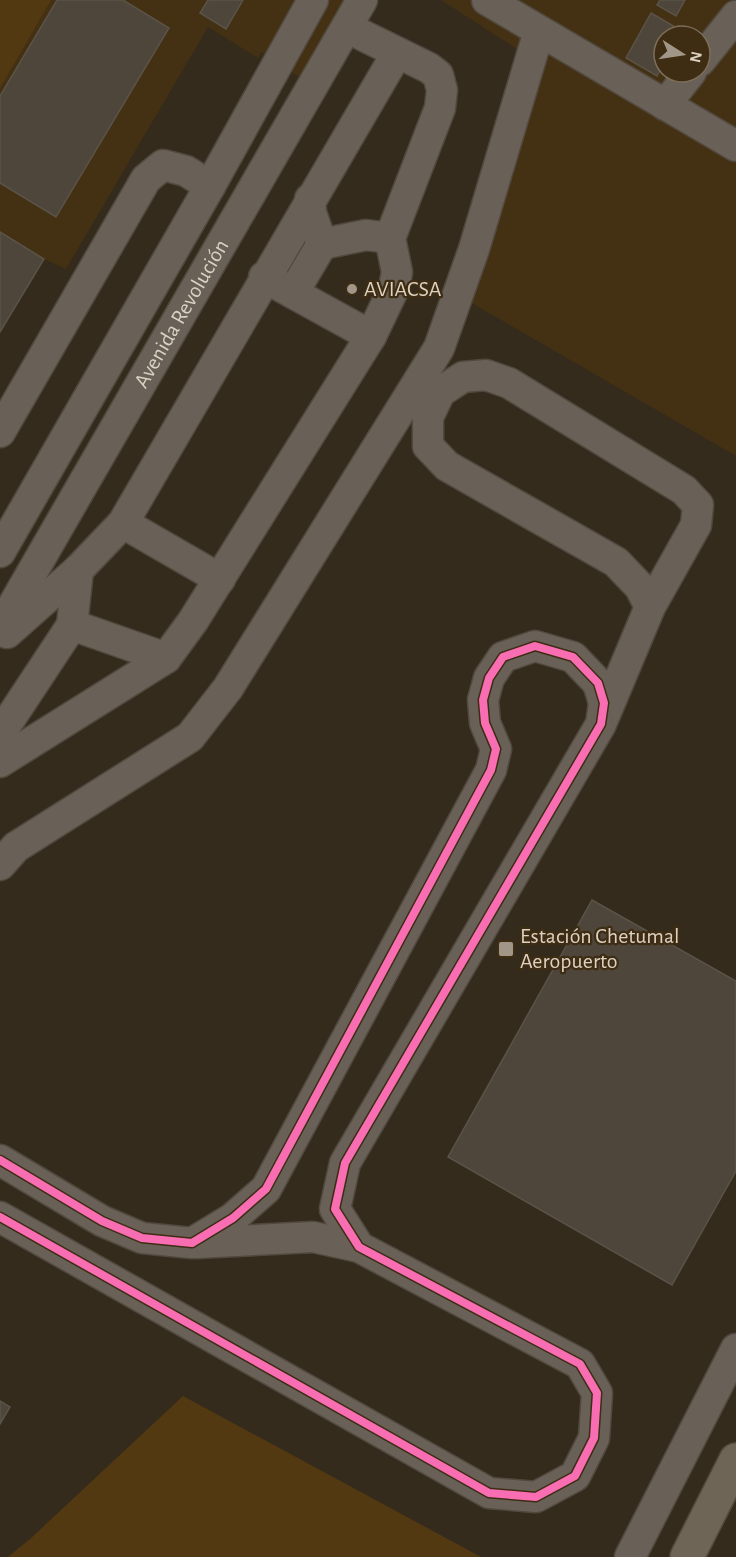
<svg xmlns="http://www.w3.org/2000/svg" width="736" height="1557" font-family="'Alegreya Sans',sans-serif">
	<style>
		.built { fill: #443012; fill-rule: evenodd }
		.green { fill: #523912 }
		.building { fill: #4e463b; stroke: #5a5347; stroke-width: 1.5 }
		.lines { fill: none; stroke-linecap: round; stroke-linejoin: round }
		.minor-casing { stroke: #51493e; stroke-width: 33 }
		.major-casing { stroke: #51493e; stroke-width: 36 }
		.minor { stroke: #696157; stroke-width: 30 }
		.major { stroke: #6f6557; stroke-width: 33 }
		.cycleway-casing { stroke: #3e2c13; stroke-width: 11 }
		.cycleway { stroke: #f96db3; stroke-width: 8 }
		.poi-dot { fill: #a19788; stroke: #3e2c13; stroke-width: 2 }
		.labels { text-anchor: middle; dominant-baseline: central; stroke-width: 4.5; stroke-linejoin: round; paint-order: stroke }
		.poi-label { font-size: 22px; fill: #dcd1c2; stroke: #3e2c13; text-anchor: start }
		.street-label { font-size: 22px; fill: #dcd1c2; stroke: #3e2c13 }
	</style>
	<rect width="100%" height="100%" fill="#342b1d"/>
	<g class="built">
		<path d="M0,0H371L313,86L261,52L258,58L208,27L66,269L44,259L0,332Z"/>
		<path d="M441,0H736V456L451,291L520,51ZM664,36H700V72H664Z"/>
	</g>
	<g class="green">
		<path d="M0,0H51L0,88Z"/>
		<path d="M183,1396L481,1557H8L30,1539Z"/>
	</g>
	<g class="building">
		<path d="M57,0H123L169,28L56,217L0,183V96Z"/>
		<path d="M208,0H243L226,29L200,13Z"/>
		<path d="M660,0H685L676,16L657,5Z"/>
		<path d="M651,13L682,31L679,36H664V40L662,39L654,52L664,57V63L657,76L626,58Z"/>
		<path d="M0,232L44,259L0,332Z"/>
		<path d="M592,900L736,981V1171L672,1285L448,1157Z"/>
		<path d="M0,1401L10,1407L0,1424Z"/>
	</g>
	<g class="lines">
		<defs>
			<g id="minor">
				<path d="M487,0L736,146"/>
				<path d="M700,61L736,16"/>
				<path d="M665,105L691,72"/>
				<path d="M310,199L311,213L322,244L366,235L390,238"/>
				<path d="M264,277L371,336"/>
				<path d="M293,293L322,244"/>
				<path d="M0,432L146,179L163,165L186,171L210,186"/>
				<path d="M123,523L220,579"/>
				<path d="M0,552L210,186L313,0"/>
				<path d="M72,625L166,658"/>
				<path id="s1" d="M0,628L362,0"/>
				<path d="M7,633L78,570L123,523L397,53"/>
				<path d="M603,719L650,607L696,525L698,505L684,490L509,383L486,375L463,377L440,392L428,417V446L447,466L616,562L640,587L650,607"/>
				<path d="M0,734L72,625L78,570"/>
				<path d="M0,762L166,658L193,621L371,336L394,288L397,272L390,238L440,108L442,90L438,75L429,68L360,34L348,25"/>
				<path d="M0,865L16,847L190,737L228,688L439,348L474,249L539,31"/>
				<path d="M0,1160L102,1221L142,1238L192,1243L233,1218L266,1189L491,770L496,749L485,723L483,700L489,678L503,657L535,646L573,657L598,683L604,703L601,724L345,1163L335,1209L359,1247L580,1364L597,1393L594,1438L575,1476L536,1497L489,1493L0,1217"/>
				<path d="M196,1243L313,1237L359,1247"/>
				<path d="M630,1557L736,1349"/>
			</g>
			<path id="major" d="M687,1557L736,1460"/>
		</defs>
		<use href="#minor" class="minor-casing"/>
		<use href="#major" class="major-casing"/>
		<use href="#minor" class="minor"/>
		<use href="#major" class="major"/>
		<defs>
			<path id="cycleway" d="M0,1160L102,1221L142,1238L192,1243L233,1218L266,1189L491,770L496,749L485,723L483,700L489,678L503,657L535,646L573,657L598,683L604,703L601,724L345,1163L335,1209L359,1247L580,1364L597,1393L594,1438L575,1476L536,1497L489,1493L0,1217"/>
		</defs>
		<use href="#cycleway" class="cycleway-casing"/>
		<use href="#cycleway" class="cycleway"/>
	</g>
	<g class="poi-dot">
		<circle cx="352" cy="289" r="6"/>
		<rect x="498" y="941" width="16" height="16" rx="3"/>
	</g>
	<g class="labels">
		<g class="poi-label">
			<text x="364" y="289">AVIACSA</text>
			<text x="520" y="936">Estación Chetumal<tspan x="520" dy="25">Aeropuerto</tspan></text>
		</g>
		<g class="street-label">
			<text stroke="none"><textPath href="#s1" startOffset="363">Avenida Revolución</textPath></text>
		</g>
	</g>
	<g transform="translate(682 54) rotate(102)"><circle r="28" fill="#3e2c13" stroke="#7d6e59" stroke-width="1.5"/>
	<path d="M0-4.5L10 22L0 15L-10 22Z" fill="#a19788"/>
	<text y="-9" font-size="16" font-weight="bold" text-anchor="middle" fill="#dcd1c2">N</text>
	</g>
</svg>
